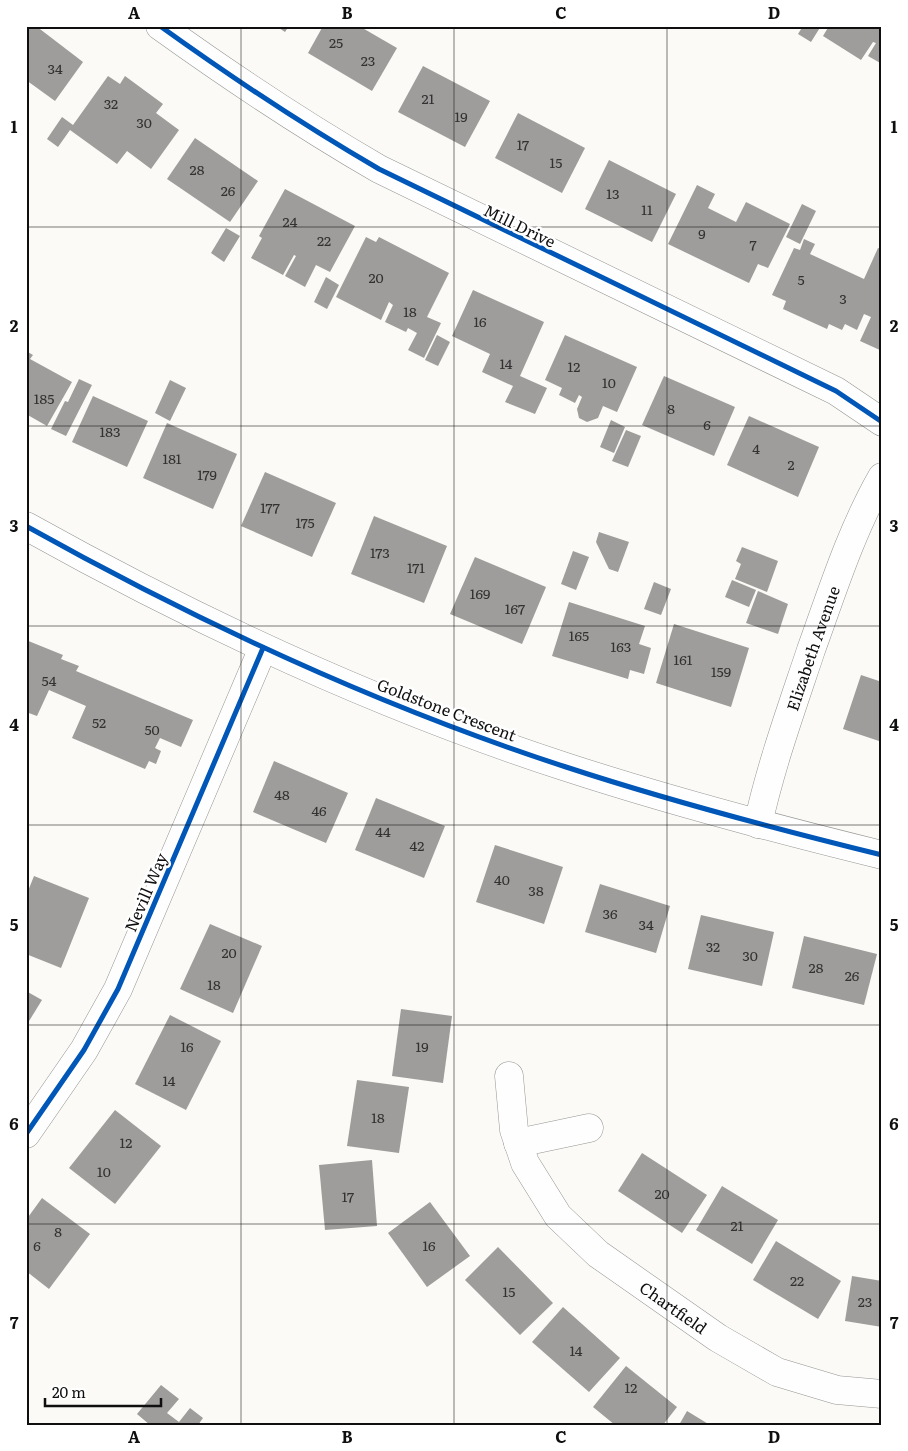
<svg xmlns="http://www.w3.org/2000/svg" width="908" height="1451" font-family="Literata,serif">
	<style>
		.building { fill: #9f9d9b }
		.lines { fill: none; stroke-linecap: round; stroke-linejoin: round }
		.minor-casing { stroke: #959593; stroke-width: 29 }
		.minor { stroke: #fefefe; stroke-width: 28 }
		.cycleway-casing { stroke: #fff; stroke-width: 8 }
		.cycleway { stroke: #0057b8; stroke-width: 5 }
		.grid { fill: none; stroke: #0f0f0f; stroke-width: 1; stroke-opacity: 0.55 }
		.labels { text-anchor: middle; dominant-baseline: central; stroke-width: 5; stroke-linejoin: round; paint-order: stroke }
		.number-label { font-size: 14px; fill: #333232 }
		.street-label { font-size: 16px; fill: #0f0f0f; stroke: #fff }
		.neatline { fill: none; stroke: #0f0f0f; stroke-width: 2 }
		.grid-label { font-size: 16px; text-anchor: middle; font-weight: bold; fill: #0f0f0f }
	</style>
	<rect width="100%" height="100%" fill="#fbfaf6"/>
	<g class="building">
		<path d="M26,26H36L83,62L55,101L26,80Z"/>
		<path d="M276,26H289L285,32Z"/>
		<path d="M323,26H359L397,48L372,91L308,53Z"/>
		<path d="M803,26H821L811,42L798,34Z"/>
		<path d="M829,26H882V64L868,56L876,43L873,42L861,60L823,36Z"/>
		<path d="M423,66L490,101L465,147L398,112Z"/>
		<path d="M108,76L120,84L125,76L163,104L156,113L179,130L151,169L127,151L117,164L70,130L58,147L47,139L62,117L73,125Z"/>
		<path d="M518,113L585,148L562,193L495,158Z"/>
		<path d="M195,138L258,181L230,222L167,179Z"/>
		<path d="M609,160L676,194L652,242L585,209Z"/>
		<path d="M697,185L715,194L708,208L736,222L746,202L790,224L768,268L758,264L749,283L668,244Z"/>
		<path d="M285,189L355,226L330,272L316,265L305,287L285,276L296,256L294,255L283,275L251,258L262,238L259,236Z"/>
		<path d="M802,204L816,211L800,244L786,237Z"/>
		<path d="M226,228L240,236L224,262L211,253Z"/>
		<path d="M366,237L376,242L379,237L449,273L427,317L441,323L424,358L408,350L417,333L408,328L406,332L385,322L393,305L389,302L381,320L336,297Z"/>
		<path d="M804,239L815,244L810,254L864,279L878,248L882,249V276L880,281L882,282V351L860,341L871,317L864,314L857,330L845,324L842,330L829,324L827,329L783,309L786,301L772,295L794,248L800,250Z"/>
		<path d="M326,277L339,285L327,309L314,302Z"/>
		<path d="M473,290L544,322L520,376L547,388L535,414L505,402L513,386L482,372L490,354L452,336Z"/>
		<path d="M437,335L450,342L438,366L425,360Z"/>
		<path d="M565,335L637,367L617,412L603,406L598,418L587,422L579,418L577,409L582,397L579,395L575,403L559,395L562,388L545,380Z"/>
		<path d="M26,351L33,355L30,359L72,382L47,426L26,414Z"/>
		<path d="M664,376L735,407L714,456L642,425Z"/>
		<path d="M79,379L92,385L66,436L51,429L65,401L68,402Z"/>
		<path d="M170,380L186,388L170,421L155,413Z"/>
		<path d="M93,396L148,421L127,467L72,442Z"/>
		<path d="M749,416L819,447L798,497L727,465Z"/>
		<path d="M611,420L625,427L614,453L600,447Z"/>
		<path d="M167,423L237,454L213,509L143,478Z"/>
		<path d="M626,430L641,436L628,467L612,461Z"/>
		<path d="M265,472L336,503L312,557L241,526Z"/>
		<path d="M374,516L447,546L424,603L351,574Z"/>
		<path d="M599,532L629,542L618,572L609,569L596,542Z"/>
		<path d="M742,547L778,561L767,592L735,579L741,564L736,561Z"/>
		<path d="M573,551L589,557L576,590L561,584Z"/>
		<path d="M475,557L546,587L522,644L450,614Z"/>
		<path d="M732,580L756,590L749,607L725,597Z"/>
		<path d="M654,582L671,589L661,615L644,609Z"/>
		<path d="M758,591L788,604L778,634L746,623Z"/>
		<path d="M569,602L645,626L639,644L651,648L644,674L630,670L628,679L552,656Z"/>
		<path d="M674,624L749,648L731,707L656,683Z"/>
		<path d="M26,640L63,655L61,659L79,666L76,671L193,720L181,747L160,738L155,748L161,751L156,764L149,761L145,769L72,738L86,706L49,690L37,716L26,712Z"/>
		<path d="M861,675L882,682V742L843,729Z"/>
		<path d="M274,761L348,793L326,843L253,812Z"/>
		<path d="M376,798L445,826L424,878L355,850Z"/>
		<path d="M495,845L563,867L544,924L476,902Z"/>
		<path d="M34,876L89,898L61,968L26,954V896Z"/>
		<path d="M600,884L670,906L656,953L585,932Z"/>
		<path d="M701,915L774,932L762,986L688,969Z"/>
		<path d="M210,924L262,946L233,1013L180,989Z"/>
		<path d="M804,936L877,954L864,1005L792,988Z"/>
		<path d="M26,991L42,1000L26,1026Z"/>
		<path d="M401,1009L452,1016L443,1083L392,1076Z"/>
		<path d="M170,1015L221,1041L186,1110L135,1084Z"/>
		<path d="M357,1080L409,1087L399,1153L347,1146Z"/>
		<path d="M115,1110L161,1146L115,1204L69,1168Z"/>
		<path d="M642,1153L707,1195L682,1233L618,1191Z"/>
		<path d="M372,1160L377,1226L325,1230L319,1165Z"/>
		<path d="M722,1186L778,1220L752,1264L696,1230Z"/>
		<path d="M42,1198L90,1234L49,1289L26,1271V1220Z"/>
		<path d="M430,1202L470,1256L427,1287L388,1233Z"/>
		<path d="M776,1241L841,1281L818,1319L753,1280Z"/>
		<path d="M498,1247L553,1303L520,1335L465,1280Z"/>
		<path d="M852,1276L882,1281V1327L845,1321Z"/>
		<path d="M563,1307L620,1358L589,1392L532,1342Z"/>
		<path d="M626,1366L677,1407L663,1425H615L593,1407Z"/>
		<path d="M161,1385L179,1399L167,1413L179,1422L190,1408L203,1418L198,1425H150L137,1414Z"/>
		<path d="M687,1411L710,1425H679Z"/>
	</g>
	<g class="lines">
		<defs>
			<g id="minor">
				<path d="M160,26C231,77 303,125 379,169L836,391L882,422"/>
				<path d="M26,526C198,622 378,706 566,767C670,801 776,829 882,855"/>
				<path id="s1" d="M758,824C771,765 792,707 811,650C832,592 851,531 882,477"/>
				<path id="s2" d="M509,1076L514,1130L525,1163L558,1216L598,1254L718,1338L777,1372L837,1390L882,1394"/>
				<path d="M26,1134L84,1050L118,989L263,648"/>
				<path d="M518,1143L589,1128"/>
			</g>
		</defs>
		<use href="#minor" class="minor-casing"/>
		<use href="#minor" class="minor"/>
		<defs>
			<g id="cycleway">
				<path d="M160,26C231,77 303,125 379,169L836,391L882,422"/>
				<path d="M26,526C198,622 378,706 566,767C670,801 776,829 882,855"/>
				<path d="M26,1134L84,1050L118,989L263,648"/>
			</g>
		</defs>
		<use href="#cycleway" class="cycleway-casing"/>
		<use href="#cycleway" class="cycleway"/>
	</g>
	<path class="grid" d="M241,26V1425M454,26V1425M667,26V1425M26,227H882M26,426H882M26,626H882M26,825H882M26,1025H882M26,1224H882"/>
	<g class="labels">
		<g class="number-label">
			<text x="336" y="42">25</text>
			<text x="368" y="60">23</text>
			<text x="55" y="68">34</text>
			<text x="428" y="98">21</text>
			<text x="111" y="103">32</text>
			<text x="461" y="116">19</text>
			<text x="144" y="122">30</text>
			<text x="523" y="144">17</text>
			<text x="556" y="162">15</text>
			<text x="197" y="169">28</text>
			<text x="228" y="190">26</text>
			<text x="613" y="193">13</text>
			<text x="647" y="209">11</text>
			<text x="290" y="221">24</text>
			<text x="702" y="233">9</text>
			<text x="324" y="240">22</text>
			<text x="753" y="244">7</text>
			<text x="376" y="277">20</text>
			<text x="801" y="279">5</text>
			<text x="843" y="298">3</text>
			<text x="410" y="311">18</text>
			<text x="480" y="321">16</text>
			<text x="506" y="363">14</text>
			<text x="574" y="366">12</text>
			<text x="609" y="382">10</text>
			<text x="44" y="398">185</text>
			<text x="671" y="408">8</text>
			<text x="707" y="424">6</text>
			<text x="110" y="431">183</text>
			<text x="756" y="448">4</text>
			<text x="172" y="458">181</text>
			<text x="791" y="464">2</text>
			<text x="207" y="474">179</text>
			<text x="270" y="507">177</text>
			<text x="305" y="522">175</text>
			<text x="380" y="552">173</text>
			<text x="416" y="567">171</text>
			<text x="480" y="593">169</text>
			<text x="515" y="608">167</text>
			<text x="579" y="635">165</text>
			<text x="621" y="646">163</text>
			<text x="683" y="659">161</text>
			<text x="721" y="671">159</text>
			<text x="49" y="680">54</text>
			<text x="99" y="722">52</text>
			<text x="152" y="729">50</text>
			<text x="282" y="794">48</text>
			<text x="319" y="810">46</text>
			<text x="383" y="831">44</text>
			<text x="417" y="845">42</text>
			<text x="502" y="879">40</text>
			<text x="536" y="890">38</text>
			<text x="610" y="913">36</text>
			<text x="646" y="924">34</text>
			<text x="713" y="946">32</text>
			<text x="229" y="952">20</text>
			<text x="750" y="955">30</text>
			<text x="816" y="967">28</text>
			<text x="852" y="975">26</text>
			<text x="214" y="984">18</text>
			<text x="187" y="1046">16</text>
			<text x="422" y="1046">19</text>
			<text x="169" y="1080">14</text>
			<text x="378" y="1117">18</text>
			<text x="126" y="1142">12</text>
			<text x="104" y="1171">10</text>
			<text x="662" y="1193">20</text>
			<text x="348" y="1196">17</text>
			<text x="737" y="1225">21</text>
			<text x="58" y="1231">8</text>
			<text x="37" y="1245">6</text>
			<text x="429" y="1245">16</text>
			<text x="797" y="1280">22</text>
			<text x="509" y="1291">15</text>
			<text x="865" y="1301">23</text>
			<text x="576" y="1350">14</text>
			<text x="631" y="1387">12</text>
		</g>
		<g class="street-label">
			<text transform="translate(520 225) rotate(26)">Mill Drive</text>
			<text stroke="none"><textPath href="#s1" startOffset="184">Elizabeth Avenue</textPath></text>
			<text transform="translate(447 709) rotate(21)">Goldstone Crescent</text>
			<text transform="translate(145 892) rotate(-67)">Nevill Way</text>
			<text stroke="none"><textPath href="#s2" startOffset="299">Chartfield</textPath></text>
		</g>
	</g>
	<rect width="908" height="1451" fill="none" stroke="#ffffff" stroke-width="55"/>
	<path d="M45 1398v8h116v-8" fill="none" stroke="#0f0f0f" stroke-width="2.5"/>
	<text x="52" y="1398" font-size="15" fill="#0f0f0f" stroke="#ffffff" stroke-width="4" paint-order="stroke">20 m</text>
	<rect x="28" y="28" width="852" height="1396" class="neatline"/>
	<g class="grid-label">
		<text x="134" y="19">A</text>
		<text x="347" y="19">B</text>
		<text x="561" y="19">C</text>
		<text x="774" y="19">D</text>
		<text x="14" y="133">1</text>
		<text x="894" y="133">1</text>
		<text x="14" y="332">2</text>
		<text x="894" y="332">2</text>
		<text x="14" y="532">3</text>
		<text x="894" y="532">3</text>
		<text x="14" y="731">4</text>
		<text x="894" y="731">4</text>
		<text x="14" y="931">5</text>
		<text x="894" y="931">5</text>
		<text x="14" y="1130">6</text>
		<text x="894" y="1130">6</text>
		<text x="14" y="1329">7</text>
		<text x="894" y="1329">7</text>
		<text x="134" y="1443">A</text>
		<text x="347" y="1443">B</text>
		<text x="561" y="1443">C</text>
		<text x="774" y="1443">D</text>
	</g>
</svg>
